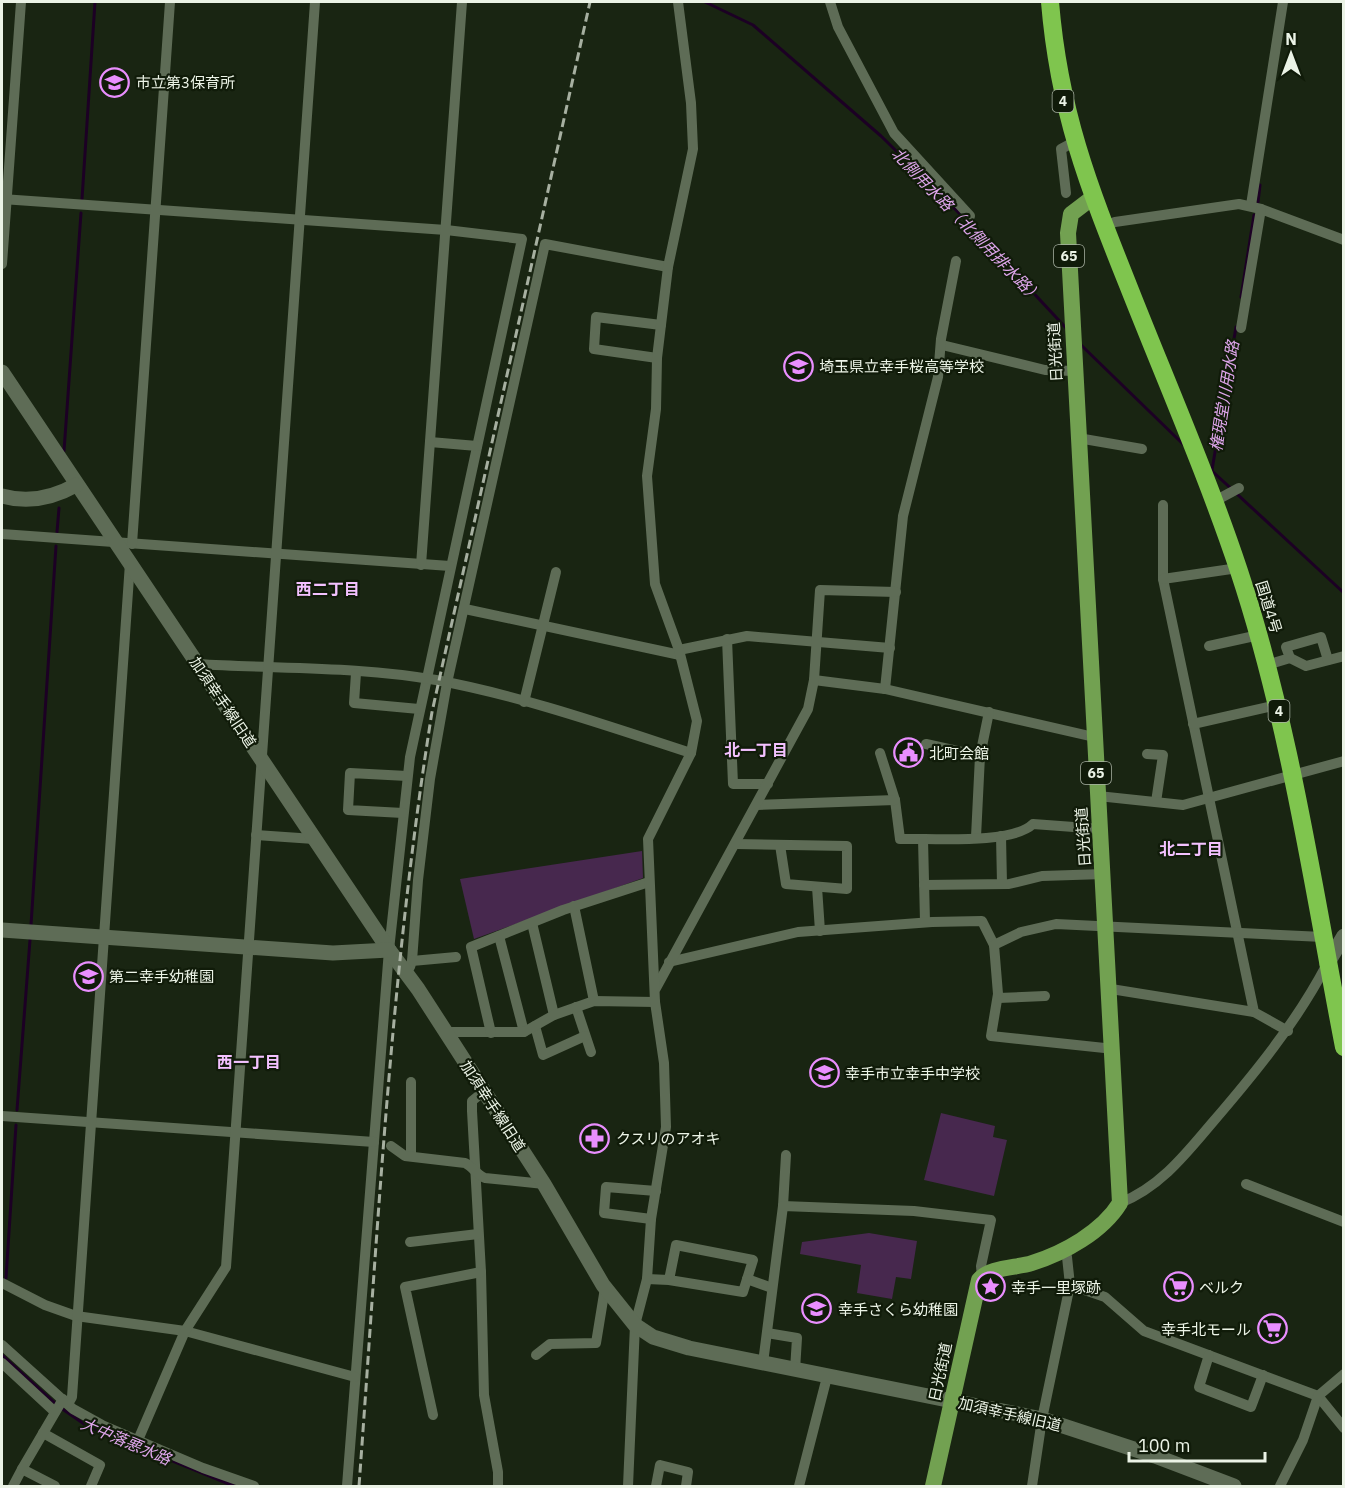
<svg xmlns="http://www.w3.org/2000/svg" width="1345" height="1488" font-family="'IBM Plex Sans','Noto Sans JP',sans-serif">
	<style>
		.green { fill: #47284e }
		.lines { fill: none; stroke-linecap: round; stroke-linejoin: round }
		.stream { stroke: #1c0024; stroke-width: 3 }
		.street { stroke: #5e6c56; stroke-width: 10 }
		.secondary { stroke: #5e6c56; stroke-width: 15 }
		.primary { stroke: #72a151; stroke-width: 16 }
		.highway { stroke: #7fc54e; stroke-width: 18 }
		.rail { stroke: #a7b0a1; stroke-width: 3; stroke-dasharray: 9 4.5; stroke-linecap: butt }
		.labels { text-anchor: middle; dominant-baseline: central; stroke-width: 4.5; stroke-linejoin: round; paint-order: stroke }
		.shield { fill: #101b09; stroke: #a9b2a4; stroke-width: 1.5 }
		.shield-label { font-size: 14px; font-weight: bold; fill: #ebf3e6 }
		.poi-label { font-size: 15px; fill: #ebf3e6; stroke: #101b09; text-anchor: start }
		.street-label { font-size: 15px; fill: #ebf3e6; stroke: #101b09 }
		.water-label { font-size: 16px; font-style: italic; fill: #dfa6ec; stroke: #101b09 }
		.neighbourhood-label { font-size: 16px; font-weight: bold; fill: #f3c1ff; stroke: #101b09 }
	</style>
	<rect width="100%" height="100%" fill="#192512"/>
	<g class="green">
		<path d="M642,851L643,878L474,939L460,879Z"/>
		<path d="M941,1113L995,1126L993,1137L1007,1140L994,1196L924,1180Z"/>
		<path d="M869,1233L917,1241L911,1279L896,1277L892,1299L857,1293L861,1265L800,1254L802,1242Z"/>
	</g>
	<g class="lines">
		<g class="stream">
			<path d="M705,2L753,25L881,136L957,211L1067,329"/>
			<path d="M82,199L95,2"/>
			<path d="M1258,202L1260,185"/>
			<path d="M1241,297L1254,215"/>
			<path d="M1081,345L1184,445"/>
			<path d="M64,451L81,213"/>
			<path d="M1211,470L1344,593"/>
			<path d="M1212,470L1236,327"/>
			<path d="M57,532L59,508"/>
			<path d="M31,925L56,546"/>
			<path d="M17,1110L30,940"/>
			<path d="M6,1278L16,1125"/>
			<path d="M2,1355L56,1404"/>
			<path d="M61,1408L87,1426L234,1486"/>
		</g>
		<g class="street">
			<path d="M830,2L838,27L894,133L970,216"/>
			<path d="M1066,193L1061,149L1074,142"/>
			<path d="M2,199L446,230L522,239L410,757L389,950L347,1486"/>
			<path d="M1251,205L1283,2"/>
			<path d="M1104,226L1115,222L1239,204L1261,209L1344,240"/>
			<path d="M2,264L21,2"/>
			<path d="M1241,328L1261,209"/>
			<path d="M942,345L1045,370L1074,371"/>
			<path d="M657,358L594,349L596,317L661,325"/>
			<path d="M1078,438L1142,449"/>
			<path d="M430,442L477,446"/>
			<path d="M1213,502L1239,488"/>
			<path d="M1163,505V579L1254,1012L1288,1031"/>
			<path d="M2,534L450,566"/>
			<path d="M132,544L170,2"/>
			<path d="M421,565L462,2"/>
			<path d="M1163,579L1238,568"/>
			<path d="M465,609L680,655"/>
			<path d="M727,639L733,784H768"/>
			<path d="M1209,646L1259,635"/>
			<path d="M679,650L747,636L890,648"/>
			<path d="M1290,658L1306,666L1344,656"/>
			<path d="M198,664C276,669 358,666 436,680C522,696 608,726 691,753"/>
			<path d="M1267,665L1290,658L1286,647L1321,637L1328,660"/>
			<path d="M356,673L354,703L419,709"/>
			<path d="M814,680L885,689L1094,737"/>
			<path d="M885,689L903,516L938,377L941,339L956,261"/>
			<path d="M524,702L556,572"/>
			<path d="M1193,724L1277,705"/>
			<path d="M926,744L980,756L976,837"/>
			<path d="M880,753L895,800L900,839C931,838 1011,845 1033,824L1101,829"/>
			<path d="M1147,754L1163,755L1156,802"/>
			<path d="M980,756L989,712"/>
			<path d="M1098,796L1183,805L1344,761"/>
			<path d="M757,805L895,800"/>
			<path d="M403,813L348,810L350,773L407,776"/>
			<path d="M256,835L314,839"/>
			<path d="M1001,836L1002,884"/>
			<path d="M923,839L925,922"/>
			<path d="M735,844L847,846V889L786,884L780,845"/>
			<path d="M924,885L1009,884L1042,876L1104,874"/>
			<path d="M817,887L820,931"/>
			<path d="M574,906L594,1001"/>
			<path d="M532,923L554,1015"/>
			<path d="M499,936L524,1032"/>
			<path d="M412,961L418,880L430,779L447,683L545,244L668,267"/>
			<path d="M669,962L798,932L932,922L982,921L994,945"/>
			<path d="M410,967L412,961L456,957"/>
			<path d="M656,988L808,709L814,680L820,590L896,592"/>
			<path d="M1111,989L1254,1012"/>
			<path d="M998,998L1045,996"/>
			<path d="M576,1007L591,1052"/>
			<path d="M535,1026L543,1055L585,1036"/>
			<path d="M445,1032H524L554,1015L594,1001L655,1002"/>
			<path d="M491,1033L471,947L563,910L649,882"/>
			<path d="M1114,1049L991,1036L998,994L994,945L1021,932L1056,924L1323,937"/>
			<path d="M411,1082V1155"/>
			<path d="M483,1092L472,1101V1111L481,1272L484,1395L498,1472V1486"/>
			<path d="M2,1116L374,1142"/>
			<path d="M391,1146L405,1156L465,1163C473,1167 476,1174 485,1178L544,1184"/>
			<path d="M1246,1184L1344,1222"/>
			<path d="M1120,1203C1160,1187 1185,1155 1212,1123C1255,1073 1296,1023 1327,964"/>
			<path d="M783,1206L786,1155"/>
			<path d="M651,1219L604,1213L606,1187L656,1191"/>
			<path d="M410,1242L478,1234"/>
			<path d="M647,1279L669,1280L743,1292L753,1260L676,1245L669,1280"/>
			<path d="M747,1279L772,1288"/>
			<path d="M2,1283L45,1305L76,1316L185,1331L355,1377"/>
			<path d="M1070,1285L1105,1297L1144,1331L1318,1396L1344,1428"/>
			<path d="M767,1333L797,1338L795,1370"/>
			<path d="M2,1345L73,1409L102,1425L203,1468L254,1486"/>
			<path d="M536,1355L550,1344L596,1343L605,1288"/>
			<path d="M1209,1355L1199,1387L1251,1407L1263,1375"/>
			<path d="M2,1363L55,1412"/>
			<path d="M763,1363L783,1206L914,1211L991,1220L981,1266L982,1277"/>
			<path d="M68,1404L72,1397L130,563"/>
			<path d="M433,1415L405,1287L481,1272"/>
			<path d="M43,1433L100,1465L91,1486"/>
			<path d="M138,1440L185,1331L226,1267L315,2"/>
			<path d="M13,1486L22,1469"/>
			<path d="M55,1486L22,1469L63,1399"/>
			<path d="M628,1486L635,1325L647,1279L651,1219L666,1127L664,1063L655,1002L648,839L691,753L697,721L679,650L655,584L647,476L656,409L657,358L668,267L693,149L691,103L678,2"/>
			<path d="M656,1486L660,1465L688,1472L686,1486"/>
			<path d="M799,1486L827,1377"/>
			<path d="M1032,1486L1042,1419L1070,1285L1067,1257L1063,1249"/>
			<path d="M1280,1486L1303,1440L1318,1396L1344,1374"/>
		</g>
		<g class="secondary">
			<path d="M2,372L389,950L418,989L544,1184L603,1285L635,1325L653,1337L689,1348L1042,1419L1155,1456L1234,1486"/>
			<path d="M2,496C27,503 53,498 76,485"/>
			<path d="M2,930L333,953L389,950"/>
			<path d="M1327,964L1344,936"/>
		</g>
		<path class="primary" d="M933,1486L979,1280C989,1267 1017,1268 1032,1263C1064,1253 1102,1232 1120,1203L1068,233L1071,214L1092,198"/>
		<path class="highway" d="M1050,2C1059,111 1088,185 1128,285C1165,379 1207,475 1239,571C1290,725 1313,887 1344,1047"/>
		<path class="rail" d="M359,1486C378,1228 391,968 432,712L590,2"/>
	</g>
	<defs>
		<symbol id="school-ring" viewBox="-11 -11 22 22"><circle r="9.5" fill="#101b09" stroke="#e98efe" stroke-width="1.5"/><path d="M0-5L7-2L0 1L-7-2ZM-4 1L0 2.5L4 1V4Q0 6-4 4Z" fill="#e98efe"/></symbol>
		<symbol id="civic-ring" viewBox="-11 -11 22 22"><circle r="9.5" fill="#101b09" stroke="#e98efe" stroke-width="1.5"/><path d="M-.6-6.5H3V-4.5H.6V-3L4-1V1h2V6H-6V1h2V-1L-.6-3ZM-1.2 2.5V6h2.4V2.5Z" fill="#e98efe"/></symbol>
		<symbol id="pharmacy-ring" viewBox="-11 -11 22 22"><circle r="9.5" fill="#101b09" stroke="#e98efe" stroke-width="1.5"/><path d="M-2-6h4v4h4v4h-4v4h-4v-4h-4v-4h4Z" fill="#e98efe"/></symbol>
		<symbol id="sight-ring" viewBox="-11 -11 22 22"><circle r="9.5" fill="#101b09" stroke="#e98efe" stroke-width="1.5"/><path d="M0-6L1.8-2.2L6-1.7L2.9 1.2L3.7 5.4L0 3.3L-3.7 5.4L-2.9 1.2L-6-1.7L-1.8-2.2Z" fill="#e98efe"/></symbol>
		<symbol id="supermarket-ring" viewBox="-11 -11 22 22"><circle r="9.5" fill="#101b09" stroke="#e98efe" stroke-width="1.5"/><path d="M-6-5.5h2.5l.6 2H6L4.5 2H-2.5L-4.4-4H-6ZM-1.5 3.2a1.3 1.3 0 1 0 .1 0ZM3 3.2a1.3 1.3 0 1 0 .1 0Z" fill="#e98efe"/></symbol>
	</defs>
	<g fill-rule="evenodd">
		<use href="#school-ring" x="98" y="66" width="33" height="33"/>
		<use href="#school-ring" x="782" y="350" width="33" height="33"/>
		<use href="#civic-ring" x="892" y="736" width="33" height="33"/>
		<use href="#school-ring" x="72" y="960" width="33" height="33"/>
		<use href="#school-ring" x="808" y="1056" width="33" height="33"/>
		<use href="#pharmacy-ring" x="578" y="1122" width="33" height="33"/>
		<use href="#sight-ring" x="974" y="1270" width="33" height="33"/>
		<use href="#supermarket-ring" x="1162" y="1270" width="33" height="33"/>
		<use href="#school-ring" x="800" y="1292" width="33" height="33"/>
		<use href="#supermarket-ring" x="1256" y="1312" width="33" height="33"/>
	</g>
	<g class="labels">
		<g class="shield">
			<rect x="1052.5" y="90" width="21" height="22" rx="4.5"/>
			<rect x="1054" y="245" width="30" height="22" rx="4.5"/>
			<rect x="1268.5" y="700" width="21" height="22" rx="4.5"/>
			<rect x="1081" y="762" width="30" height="22" rx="4.5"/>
		</g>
		<g class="shield-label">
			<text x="1063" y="101">4</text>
			<text x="1069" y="256">65</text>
			<text x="1279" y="711">4</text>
			<text x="1096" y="773">65</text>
		</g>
		<g class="poi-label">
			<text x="136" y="82">市立第3保育所</text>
			<text x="819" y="366">埼玉県立幸手桜高等学校</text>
			<text x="929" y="753">北町会館</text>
			<text x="109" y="976">第二幸手幼稚園</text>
			<text x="845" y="1073">幸手市立幸手中学校</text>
			<text x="616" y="1138">クスリのアオキ</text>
			<text x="1011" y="1287">幸手一里塚跡</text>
			<text x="1199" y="1287">ベルク</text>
			<text x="838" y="1309">幸手さくら幼稚園</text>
			<text x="1251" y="1329" text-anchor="end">幸手北モール</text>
		</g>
		<g class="street-label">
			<text transform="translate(1055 352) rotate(-93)">日光街道</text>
			<text transform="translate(1269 607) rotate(73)">国道4号</text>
			<text transform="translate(223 702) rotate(56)">加須幸手線旧道</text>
			<text transform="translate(1083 837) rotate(-94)">日光街道</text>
			<text transform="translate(493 1106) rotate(57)">加須幸手線旧道</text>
			<text transform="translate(940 1372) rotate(-78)">日光街道</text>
			<text transform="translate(1010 1414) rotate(13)">加須幸手線旧道</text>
		</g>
		<g class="water-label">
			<text transform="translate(967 225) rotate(46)">北側用水路（北側用排水路）</text>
			<text transform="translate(1224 396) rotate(-81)">権現堂川用水路</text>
			<text transform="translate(126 1441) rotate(23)">大中落悪水路</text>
		</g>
		<g class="neighbourhood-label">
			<text x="328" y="589">西二丁目</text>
			<text x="756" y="750">北一丁目</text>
			<text x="1191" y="849">北二丁目</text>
			<text x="249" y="1062">西一丁目</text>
		</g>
	</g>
	<rect width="1345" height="1488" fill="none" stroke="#ebf3e6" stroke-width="6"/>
	<g transform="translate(1291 54)" stroke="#101b09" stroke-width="4.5" paint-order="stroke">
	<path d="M0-4.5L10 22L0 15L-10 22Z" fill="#ebf3e6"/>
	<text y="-9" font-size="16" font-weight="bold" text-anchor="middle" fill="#ebf3e6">N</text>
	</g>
	<path d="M1129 1452v9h136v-9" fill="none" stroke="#ebf3e6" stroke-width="3"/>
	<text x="1138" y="1452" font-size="18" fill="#ebf3e6" stroke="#101b09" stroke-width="4.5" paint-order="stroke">100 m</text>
</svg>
